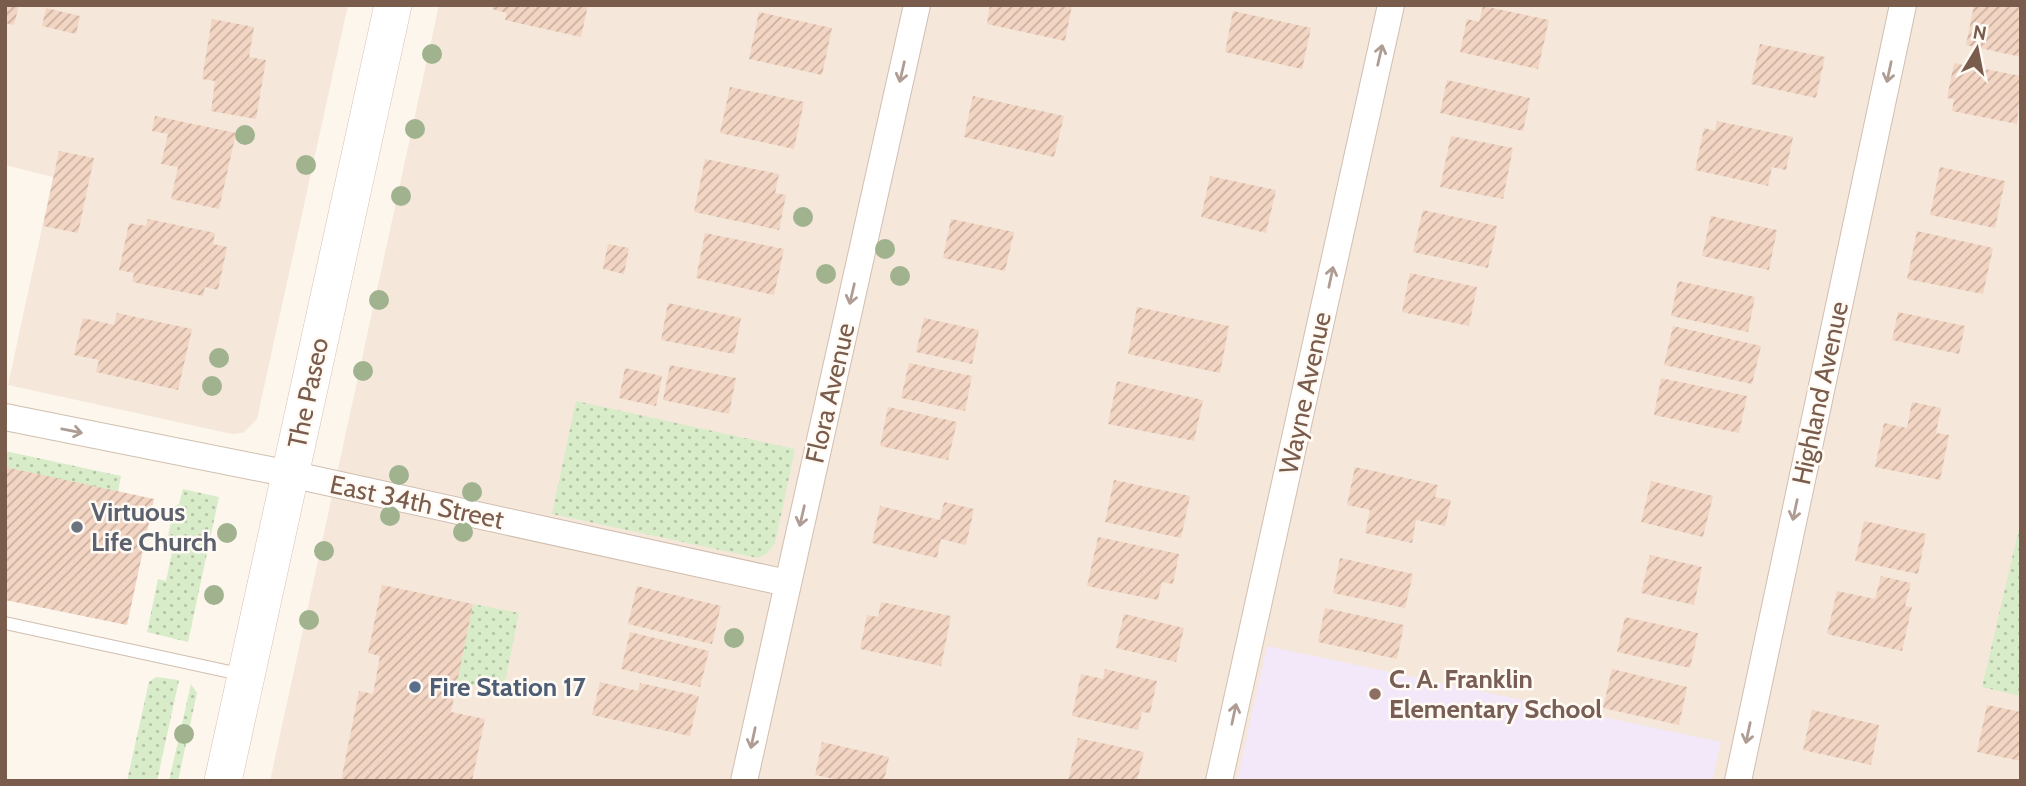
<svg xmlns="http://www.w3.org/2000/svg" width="2026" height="786" font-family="Cabin,sans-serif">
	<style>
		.residential { fill: #f5e8da }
		.education { fill: #f3e8fa }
		.grass { fill: url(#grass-dots) }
		.building { fill: url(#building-hatch) }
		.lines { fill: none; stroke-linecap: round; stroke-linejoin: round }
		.service-casing { stroke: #d1beb0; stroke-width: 14 }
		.minor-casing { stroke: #d1beb0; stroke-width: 28 }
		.secondary-casing { stroke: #d6c0b0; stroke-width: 38 }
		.service { stroke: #fff; stroke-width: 12 }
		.minor { stroke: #fff; stroke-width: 26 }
		.secondary { stroke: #fff; stroke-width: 37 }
		.tree { fill: #a0b28e }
		.oneway { stroke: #af9d94 }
		.worship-dot { fill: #6b7280; stroke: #fffaf3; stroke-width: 2.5 }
		.service-dot { fill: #5c6f8a; stroke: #fffaf3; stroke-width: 2.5 }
		.education-dot { fill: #8d6e63; stroke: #fffaf3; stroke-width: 2.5 }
		.labels { text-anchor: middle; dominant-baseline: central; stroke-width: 5; stroke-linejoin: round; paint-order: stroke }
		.street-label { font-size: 26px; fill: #7a5c4d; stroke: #fffaf3 }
		.worship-label { font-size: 26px; font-weight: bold; fill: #5b616d; stroke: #fffaf3; text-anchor: start }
		.education-label { font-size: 26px; font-weight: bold; fill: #785e54; stroke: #fffaf3; text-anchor: start }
		.service-label { font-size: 26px; font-weight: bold; fill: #4e5e75; stroke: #fffaf3; text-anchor: start }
	</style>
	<defs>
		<pattern id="grass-dots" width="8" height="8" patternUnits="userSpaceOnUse" patternTransform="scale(1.75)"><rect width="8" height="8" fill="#d8ecc9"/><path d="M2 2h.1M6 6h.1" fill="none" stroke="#b4c2a5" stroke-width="1.8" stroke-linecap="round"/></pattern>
		<pattern id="building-hatch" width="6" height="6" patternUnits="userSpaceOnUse" patternTransform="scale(1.75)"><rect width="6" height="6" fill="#f3d5c3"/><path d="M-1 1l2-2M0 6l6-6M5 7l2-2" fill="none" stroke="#cab0a1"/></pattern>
	</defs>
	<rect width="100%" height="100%" fill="#fdf6ec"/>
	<g class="residential">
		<path d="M5,5H348L257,419L243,433L232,434L8,385L53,177L5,165Z"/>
		<path d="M439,5H2021V781H270Z"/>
	</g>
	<path class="education" d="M1267,646L1721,742L1712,781H1237Z"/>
	<g class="grass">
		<path d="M576,401L795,449L775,543L767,553L758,558L552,514Z"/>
		<path d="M5,451L121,476L118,492L5,467Z"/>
		<path d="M183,489L219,497L188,642L147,632L158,579L166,581L174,543L167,541L174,507L179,504Z"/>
		<path d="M2021,520V696L1982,687Z"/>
		<path d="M473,604L519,613L503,691L457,682Z"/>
		<path d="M156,677L179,680L157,781H127L149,682Z"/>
		<path d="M191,684L197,693L178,781H169Z"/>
	</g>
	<g class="building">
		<path d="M5,5H19L14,25L5,23Z"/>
		<path d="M493,5H588L581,37L505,20L507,13L492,9Z"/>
		<path d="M990,5H1072L1065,41L987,24Z"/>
		<path d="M1974,5H2021V57L1966,45Z"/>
		<path d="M1483,6L1549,20L1538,69L1460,52L1467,19L1479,22Z"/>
		<path d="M46,8L80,16L76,34L42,26Z"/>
		<path d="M1233,11L1311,28L1302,69L1225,52Z"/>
		<path d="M759,12L832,28L822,75L749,59Z"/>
		<path d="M212,19L254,27L249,57L266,60L256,119L211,111L215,81L202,79Z"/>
		<path d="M1760,44L1825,57L1816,98L1751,84Z"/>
		<path d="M1954,63L2021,76L2017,124L1952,111L1954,99L1947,98Z"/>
		<path d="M1447,80L1530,98L1523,131L1440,113Z"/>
		<path d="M730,87L804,102L794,149L720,133Z"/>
		<path d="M973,96L1064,116L1054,157L964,137Z"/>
		<path d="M155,116L236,133L219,209L171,199L178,167L161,164L168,134L152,131Z"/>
		<path d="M1717,121L1793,137L1786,170L1772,167L1768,186L1695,170L1704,128L1715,131Z"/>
		<path d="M1451,136L1513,148L1503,199L1440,187Z"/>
		<path d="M59,151L94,158L78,233L43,226Z"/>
		<path d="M705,159L779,174L775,193L786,195L779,230L694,212Z"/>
		<path d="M1940,167L2005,181L1995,228L1930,215Z"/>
		<path d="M1210,176L1276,190L1266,233L1201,217Z"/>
		<path d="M1423,210L1497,226L1488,268L1413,252Z"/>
		<path d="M1711,216L1777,230L1769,270L1702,256Z"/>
		<path d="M148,219L215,233L213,244L227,247L218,290L205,287L203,296L132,282L134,273L119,270L129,223L146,226Z"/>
		<path d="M951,219L1014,232L1005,271L943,258Z"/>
		<path d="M1917,231L1993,248L1983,294L1907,279Z"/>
		<path d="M705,233L784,249L774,295L696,278Z"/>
		<path d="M608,244L629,248L624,274L603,269Z"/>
		<path d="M1410,273L1477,287L1469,326L1402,312Z"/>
		<path d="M1678,281L1755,297L1748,332L1671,316Z"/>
		<path d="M668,303L741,318L734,354L661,340Z"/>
		<path d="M1137,307L1229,326L1220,373L1128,354Z"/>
		<path d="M1898,312L1965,326L1959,354L1892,340Z"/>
		<path d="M117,313L192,329L178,390L96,372L99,360L74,355L83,318L114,325Z"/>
		<path d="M924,318L979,330L972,364L916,352Z"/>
		<path d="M1673,326L1761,346L1752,384L1664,365Z"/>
		<path d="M909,363L972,376L965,411L901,398Z"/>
		<path d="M670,365L736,378L729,414L663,400Z"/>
		<path d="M625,368L662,376L656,406L619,398Z"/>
		<path d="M1661,378L1747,396L1739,433L1654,415Z"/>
		<path d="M1117,381L1203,400L1194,441L1108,424Z"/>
		<path d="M1912,402L1941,408L1936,433L1949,435L1940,480L1875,467L1884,423L1907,428Z"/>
		<path d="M888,407L957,422L948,460L880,446Z"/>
		<path d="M5,467L154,499L127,625L5,600Z"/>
		<path d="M1355,467L1438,485L1435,497L1451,500L1445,526L1416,520L1412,543L1365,533L1370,510L1347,505Z"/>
		<path d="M1114,480L1190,496L1181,538L1105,522Z"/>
		<path d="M1651,481L1713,496L1703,537L1641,522Z"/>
		<path d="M944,502L974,509L966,545L941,539L937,558L872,543L880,506L940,520Z"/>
		<path d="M1864,521L1926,534L1918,574L1855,561Z"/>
		<path d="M1098,537L1179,554L1173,584L1162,582L1158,600L1087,586Z"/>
		<path d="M1650,555L1702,567L1694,605L1641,593Z"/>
		<path d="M1340,558L1413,574L1405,608L1333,593Z"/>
		<path d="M1881,576L1911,583L1905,606L1912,607L1902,651L1827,634L1837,591L1875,599Z"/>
		<path d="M382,585L473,604L451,712L485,719L472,781H341L359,691L373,694L380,656L368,653Z"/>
		<path d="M637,586L721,606L712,644L628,624Z"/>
		<path d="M881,602L951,616L941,666L860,649L867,615L878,617Z"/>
		<path d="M1325,608L1404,625L1397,659L1318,642Z"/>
		<path d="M1124,614L1184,628L1176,662L1116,648Z"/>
		<path d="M1625,617L1698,633L1690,668L1617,652Z"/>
		<path d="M630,632L709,651L700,687L621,669Z"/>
		<path d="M1105,669L1157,681L1150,713L1142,712L1138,730L1072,716L1081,674L1103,679Z"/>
		<path d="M1612,669L1687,687L1679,725L1603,708Z"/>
		<path d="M600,682L638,691L640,683L699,696L690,736L592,715Z"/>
		<path d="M1987,705L2021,712V761L1977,752Z"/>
		<path d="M1812,710L1879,725L1871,765L1803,750Z"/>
		<path d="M1078,738L1144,752L1137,781H1068Z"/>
		<path d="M822,742L889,757L884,781H844L815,775Z"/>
	</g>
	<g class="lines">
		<defs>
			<path id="service" d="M5,623L244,675"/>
			<g id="minor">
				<path d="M5,417L290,474L787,583"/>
				<path d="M744,781L917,5"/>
				<path d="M1219,781L1391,5"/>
				<path d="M1738,781L1903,5"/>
			</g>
			<path id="secondary" d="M223,781L393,5"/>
		</defs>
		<use href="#service" class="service-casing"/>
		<use href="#minor" class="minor-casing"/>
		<use href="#secondary" class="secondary-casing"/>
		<use href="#service" class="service"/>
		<use href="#minor" class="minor"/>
		<use href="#secondary" class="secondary"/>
	</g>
	<g class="tree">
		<circle cx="432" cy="54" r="10"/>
		<circle cx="415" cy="129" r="10"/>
		<circle cx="245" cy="135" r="10"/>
		<circle cx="306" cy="165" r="10"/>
		<circle cx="401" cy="196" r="10"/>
		<circle cx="803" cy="217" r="10"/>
		<circle cx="885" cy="249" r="10"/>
		<circle cx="826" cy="274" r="10"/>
		<circle cx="900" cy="276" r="10"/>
		<circle cx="379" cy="300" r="10"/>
		<circle cx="219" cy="358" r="10"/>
		<circle cx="363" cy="371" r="10"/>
		<circle cx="212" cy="386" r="10"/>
		<circle cx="399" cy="475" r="10"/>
		<circle cx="472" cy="492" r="10"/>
		<circle cx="390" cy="516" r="10"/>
		<circle cx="463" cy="532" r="10"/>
		<circle cx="227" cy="533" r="10"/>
		<circle cx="324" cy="551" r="10"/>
		<circle cx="214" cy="595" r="10"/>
		<circle cx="309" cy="620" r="10"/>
		<circle cx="734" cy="638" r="10"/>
		<circle cx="184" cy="734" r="10"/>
	</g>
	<defs><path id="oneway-shaft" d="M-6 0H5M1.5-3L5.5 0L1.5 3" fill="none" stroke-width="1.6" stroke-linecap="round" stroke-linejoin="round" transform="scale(1.75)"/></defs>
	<g class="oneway">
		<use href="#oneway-shaft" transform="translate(1380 55) rotate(-77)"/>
		<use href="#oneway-shaft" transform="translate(902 72) rotate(103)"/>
		<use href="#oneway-shaft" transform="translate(1889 72) rotate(102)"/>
		<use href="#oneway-shaft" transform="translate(1331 277) rotate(-78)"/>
		<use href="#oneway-shaft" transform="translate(852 294) rotate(103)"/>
		<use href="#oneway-shaft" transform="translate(72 431) rotate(11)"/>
		<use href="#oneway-shaft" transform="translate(1795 510) rotate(102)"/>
		<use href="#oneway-shaft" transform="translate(802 516) rotate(103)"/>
		<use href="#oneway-shaft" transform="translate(1234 714) rotate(-78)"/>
		<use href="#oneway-shaft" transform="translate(1748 733) rotate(102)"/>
		<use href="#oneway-shaft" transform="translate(753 738) rotate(102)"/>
	</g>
	<circle class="worship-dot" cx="77" cy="527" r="7"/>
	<circle class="service-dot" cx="415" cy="687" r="7"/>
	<circle class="education-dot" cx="1375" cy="694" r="7"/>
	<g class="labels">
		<g class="street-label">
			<text transform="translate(308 393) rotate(-78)">The Paseo</text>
			<text transform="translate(830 393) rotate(-77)">Flora Avenue</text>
			<text transform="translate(1305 393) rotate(-78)">Wayne Avenue</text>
			<text transform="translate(1820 393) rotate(-78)">Highland Avenue</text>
			<text transform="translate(417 502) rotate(12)">East 34th Street</text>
		</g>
		<g class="worship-label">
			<text x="91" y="512">Virtuous<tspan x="91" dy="30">Life Church</tspan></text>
		</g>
		<g class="education-label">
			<text x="1389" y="679">C. A. Franklin<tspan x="1389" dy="30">Elementary School</tspan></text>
		</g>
		<g class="service-label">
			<text x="429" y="687">Fire Station 17</text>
		</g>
	</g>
	<rect width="2026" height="786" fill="none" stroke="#7a5c4d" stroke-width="14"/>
	<g transform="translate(1977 49) rotate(10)" stroke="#fffaf3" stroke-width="5" paint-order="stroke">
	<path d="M0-5L12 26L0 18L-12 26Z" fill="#7a5c4d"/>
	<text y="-10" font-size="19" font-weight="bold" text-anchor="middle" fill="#7a5c4d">N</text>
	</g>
</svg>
